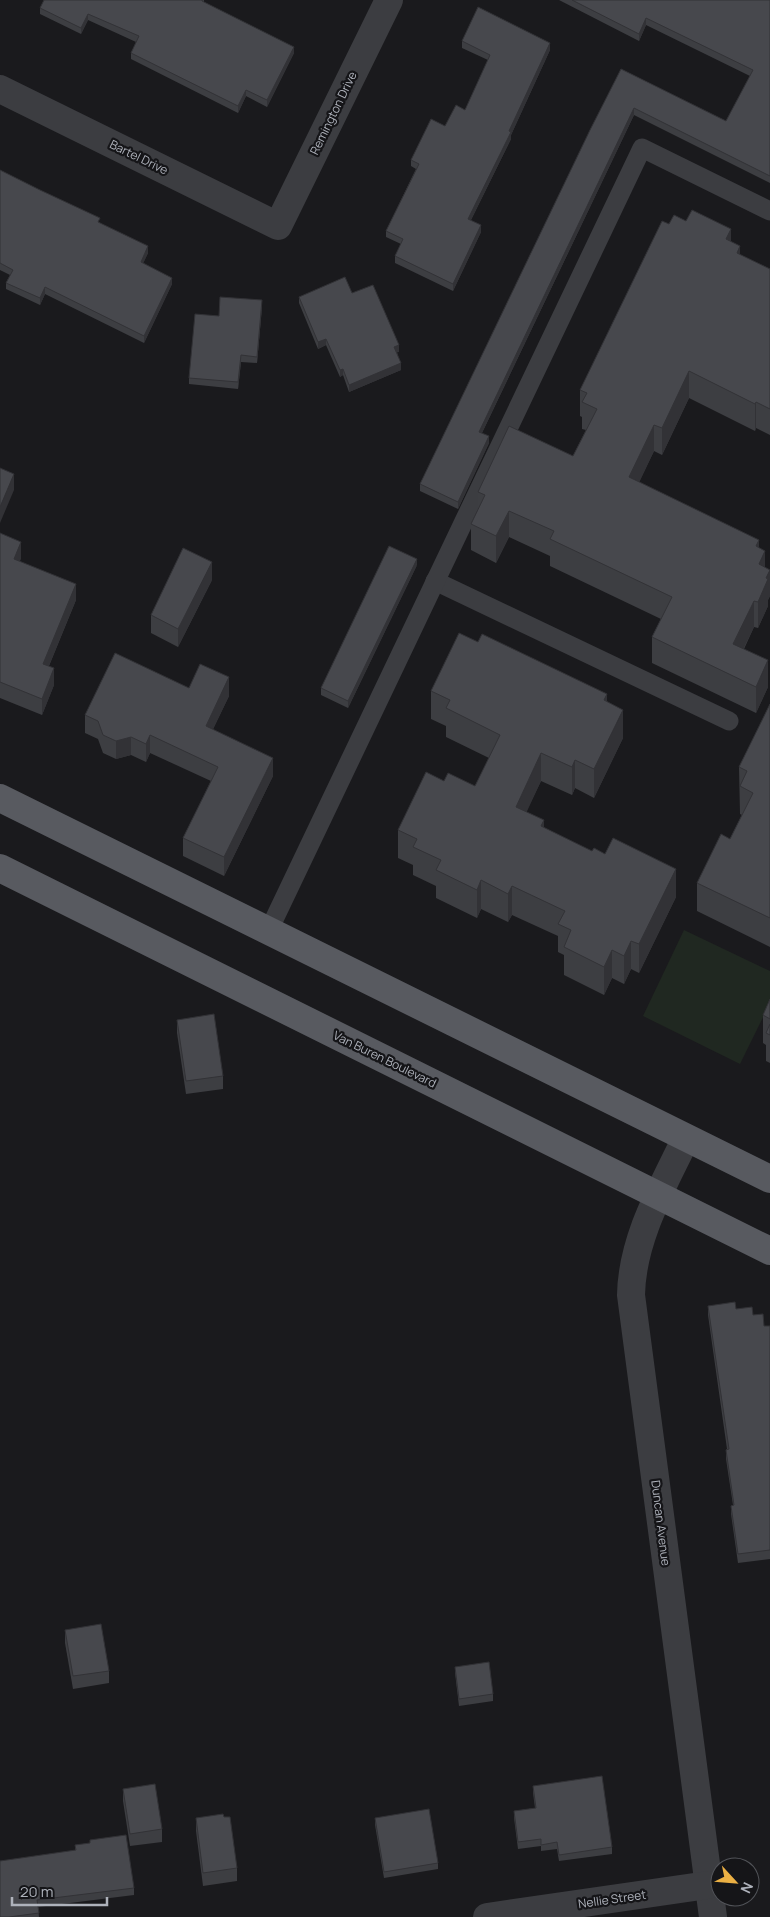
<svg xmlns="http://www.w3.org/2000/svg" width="770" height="1917" font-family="Manrope,sans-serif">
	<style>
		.green { fill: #202821 }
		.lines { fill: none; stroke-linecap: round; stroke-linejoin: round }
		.lane { stroke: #3c3d41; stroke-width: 19 }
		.street { stroke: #3c3d41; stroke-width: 28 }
		.primary { stroke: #585a60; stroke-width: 28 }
		.wall { fill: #3d3e42 }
		.shaded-wall { fill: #323236 }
		.building { fill: #47484d; stroke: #323236 }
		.labels { text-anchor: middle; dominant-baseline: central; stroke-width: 4.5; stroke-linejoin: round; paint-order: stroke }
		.street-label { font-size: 12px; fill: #aeb2bb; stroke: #151518 }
	</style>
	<rect width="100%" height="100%" fill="#1a1a1d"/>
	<path class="green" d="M684,930L770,971V1003L740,1064L643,1016Z"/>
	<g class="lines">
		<g class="lane">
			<path d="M435,581L729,721"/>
			<path d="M269,930L642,148L770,211"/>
		</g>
		<g class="street">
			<path d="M0,89L278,226L389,0"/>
			<path d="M686,1138C662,1188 632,1239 631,1295L713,1917"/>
			<path d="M487,1917L708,1885"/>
		</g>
		<g class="primary">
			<path d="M0,798L770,1179"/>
			<path d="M0,868L770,1251"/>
		</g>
	</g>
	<g class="wall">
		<path d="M204,0V2L294,53L267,107L246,96L238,113L131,59V53L136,42L88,20L81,34L40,14V8Z"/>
		<path d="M559,0H770V183L634,115L482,433L489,443L458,509L420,491V484L621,69L726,121L750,76L646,25L639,41Z"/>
		<path d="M462,41L550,50L511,135V139L471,220L481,232L453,291L395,263V256L401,244L386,237V231L416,169L411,166V160L465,110L488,60L462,48Z"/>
		<path d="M0,170L100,223L148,253L143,263L172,284L144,343L45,294L40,305L6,289V283L10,275L0,270Z"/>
		<path d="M669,224L731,242L740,255L770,269V435L756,428L755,431L689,398L662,455L654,451L639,482L759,548L765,567L770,596L768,600V606L758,628L754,627L744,649L768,687L756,713L652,663V637L661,619L550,566V556L509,537L496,563L471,550V524L478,509V492L573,456L586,430L582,429V417L580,416V390Z"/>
		<path d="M352,293L399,352H397L401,370L349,392L343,375L340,377L326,345L318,349L299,303V297Z"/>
		<path d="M262,307L257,363L241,362L238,389L189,384V378L219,316Z"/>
		<path d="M0,533L21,558L20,561L76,600L49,666L54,685L42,715L0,698Z"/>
		<path d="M417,565L348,708L321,695V688Z"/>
		<path d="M212,580L178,647L151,633V615Z"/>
		<path d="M478,642L607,702L623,738L594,798L575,788L572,795L541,781L526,812L544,828L676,897L639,973L631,969L624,984L612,978L604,995L564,975V955L558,952V936L512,915L508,922L481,909L477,918L436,898V886L413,875V865L398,858V830L444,781L475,786L489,758L446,737V726L431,719V691Z"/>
		<path d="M189,688L229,696L213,729L273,776L224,876L183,856V838L211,781L150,753L146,762L131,755L116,759L103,753L98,739L85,733V715Z"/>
		<path d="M770,704V947L697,911V883L730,839L742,815L740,814L739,767Z"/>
		<path d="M770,999V1063L766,1061V1045L763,1043V1015Z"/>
		<path d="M177,1020L223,1076V1089L186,1094L177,1033Z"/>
		<path d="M708,1306L736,1309L753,1315L764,1326H770V1559L738,1563L731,1514V1506L733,1505L726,1459V1450L727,1449L708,1315Z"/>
		<path d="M65,1630L109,1671V1683L73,1689L65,1643Z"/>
		<path d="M455,1667L493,1694V1701L459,1706L455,1673Z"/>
		<path d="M533,1786L612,1847V1854L559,1861L557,1849L541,1851V1846L518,1849L514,1818V1811L535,1808L533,1793Z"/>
		<path d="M123,1789L162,1829V1842L130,1846L123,1801Z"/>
		<path d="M224,1817L237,1868V1881L203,1886L196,1831V1818Z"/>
		<path d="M375,1818L438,1863V1869L384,1878L375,1825Z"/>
		<path d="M75,1845L134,1888V1895L38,1907L39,1917H0L75,1850Z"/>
	</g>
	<g class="shaded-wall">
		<path d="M88,14V20L81,34V28Z"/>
		<path d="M646,18V25L639,41V34Z"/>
		<path d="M550,43V50L511,135V139L468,226V219Z"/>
		<path d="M294,47V53L267,107V100Z"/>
		<path d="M246,90V96L238,113V106Z"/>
		<path d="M634,108V115L479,439V432Z"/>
		<path d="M481,225V232L453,291V284Z"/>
		<path d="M731,229V255L726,239Z"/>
		<path d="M148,246V253L141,268V262Z"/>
		<path d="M740,246V272L737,253Z"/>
		<path d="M172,278V284L144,343V336Z"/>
		<path d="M45,287V294L40,305V298Z"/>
		<path d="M262,300V307L257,363V357Z"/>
		<path d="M326,339V345L318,349V342Z"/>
		<path d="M399,345V352L394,353V347Z"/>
		<path d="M241,355V362L238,389V382Z"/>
		<path d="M401,363V370L349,392V385Z"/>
		<path d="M343,369V375L340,377V370Z"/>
		<path d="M689,371V398L662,455V428Z"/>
		<path d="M756,402V428L755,431V404Z"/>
		<path d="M654,425V451L629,504V477Z"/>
		<path d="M489,436V443L458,509V502Z"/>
		<path d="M14,474V490L0,523V507Z"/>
		<path d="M509,511V537L496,563V536Z"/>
		<path d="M759,540V564L765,551V577L759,591L756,546Z"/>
		<path d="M21,542V558L14,575V559Z"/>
		<path d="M417,559V565L348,708V701Z"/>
		<path d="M212,562V580L178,647V629Z"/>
		<path d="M770,570V596L768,600V606L758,628V602L766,578Z"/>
		<path d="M76,584V600L43,680V664Z"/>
		<path d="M754,601V627L733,670V644Z"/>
		<path d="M768,660V687L756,713V687Z"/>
		<path d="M54,668V685L42,715V699Z"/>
		<path d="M229,677V696L206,744V726Z"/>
		<path d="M607,694V722L604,700Z"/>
		<path d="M623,710V738L594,798V769Z"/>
		<path d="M150,735V753L146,762V744Z"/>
		<path d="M131,737V755L116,759V741Z"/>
		<path d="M541,753V781L516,835V807Z"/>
		<path d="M273,758V776L224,876V857Z"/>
		<path d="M575,760V788L572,795V767Z"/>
		<path d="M544,820V848L541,826Z"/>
		<path d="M676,869V897L639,973V944Z"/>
		<path d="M481,880V909L477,918V890Z"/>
		<path d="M512,886V915L508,922V894Z"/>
		<path d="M631,941V969L624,984V956Z"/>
		<path d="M612,950V978L604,995V967Z"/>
	</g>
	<g class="building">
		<path d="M44,0H202V1L294,47L267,100L246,90L238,106L131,53L139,36L88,14L81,28L40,8Z"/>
		<path d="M572,0H770V176L634,108L479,432L489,436L458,502L420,484L590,130L621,69L726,121L753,70L646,18L639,34Z"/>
		<path d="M478,7L550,43L509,131L511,132L468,219L481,225L453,284L395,256L403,239L386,231L419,164L411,160L431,119L445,126L456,105L465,110L490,55L462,41Z"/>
		<path d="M0,170L40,190L100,218L98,222L148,246L141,262L172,278L144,336L45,287L40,298L6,283L13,270L0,263Z"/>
		<path d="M692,210L731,229L726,239L740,246L737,253L770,269V409L756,402L755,404L689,371L662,428L654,425L629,477L759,540L756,546L765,551L759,564L770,570L766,578L768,579L758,602L754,601L733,644L768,660L756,687L652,637L672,597L550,539L554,531L509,511L496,536L471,524L485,495L478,492L509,426L573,456L597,409L582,402L587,393L580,390L662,221L669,224L674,215L686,221Z"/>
		<path d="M345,277L352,293L373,285L399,345L394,347L401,363L349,385L343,369L340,370L326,339L318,342L299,297Z"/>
		<path d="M220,297L262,300L257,357L241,355L238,382L189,378L195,314L219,316Z"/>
		<path d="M0,468L14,474L0,507Z"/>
		<path d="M0,533L21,542L14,559L76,584L43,664L54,668L42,699L0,682Z"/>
		<path d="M389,546L417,559L348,701L321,688Z"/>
		<path d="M183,548L212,562L178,629L151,615Z"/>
		<path d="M459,633L478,642L482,634L607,694L604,700L623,710L594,769L575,760L572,767L541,753L516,807L544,820L541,826L592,851L594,848L605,854L613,838L676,869L639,944L631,941L624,956L612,950L604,967L564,947L571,930L558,924L565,911L512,886L508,894L481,880L477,890L436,870L441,860L413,847L417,839L398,830L426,772L444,781L448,773L475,786L500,735L446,708L450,700L431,691Z"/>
		<path d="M115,653L189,688L200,664L229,677L206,726L273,758L224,857L183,838L218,767L150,735L146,744L131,737L116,741L103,735L98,721L85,715Z"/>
		<path d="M770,704V918L697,883L721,834L730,839L753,793L740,786L747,771L739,767Z"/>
		<path d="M770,999V1019L763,1015Z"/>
		<path d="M214,1014L223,1076L186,1081L177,1020Z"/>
		<path d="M770,1024V1035L766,1033Z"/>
		<path d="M735,1302L736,1309L752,1307L753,1315L763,1314L764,1326H770V1550L738,1554L731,1506L734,1505L726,1450L729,1449L708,1306Z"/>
		<path d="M101,1624L109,1671L73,1676L65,1630Z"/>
		<path d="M489,1662L493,1694L459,1699L455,1667Z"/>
		<path d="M602,1776L612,1847L559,1855L557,1842L541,1845V1839L518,1842L514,1811L536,1808L533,1786Z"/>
		<path d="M155,1784L162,1829L130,1834L123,1789Z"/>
		<path d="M429,1809L438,1863L384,1872L375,1818Z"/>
		<path d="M223,1814L224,1817H230L237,1868L203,1873L196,1818Z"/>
		<path d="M126,1835L134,1888L37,1900L39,1913L9,1917H0V1861L76,1850L75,1845L90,1843V1840Z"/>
	</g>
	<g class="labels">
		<g class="street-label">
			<text transform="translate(333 113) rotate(-64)">Remington Drive</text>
			<text transform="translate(139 157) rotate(26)">Bartel Drive</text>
			<text transform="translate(385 1059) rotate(26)">Van Buren Boulevard</text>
			<text transform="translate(661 1523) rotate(83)">Duncan Avenue</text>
			<text transform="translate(612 1899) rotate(-8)">Nellie Street</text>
		</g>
	</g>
	<g transform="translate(735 1882) rotate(116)"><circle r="24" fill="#151518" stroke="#525459"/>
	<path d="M0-4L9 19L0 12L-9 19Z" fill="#ebb044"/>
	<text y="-8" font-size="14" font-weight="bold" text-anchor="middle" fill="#aeb2bb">N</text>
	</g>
	<path d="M12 1897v8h95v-8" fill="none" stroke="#aeb2bb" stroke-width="2.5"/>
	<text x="20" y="1897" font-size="15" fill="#aeb2bb" stroke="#151518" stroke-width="4" paint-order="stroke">20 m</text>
</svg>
